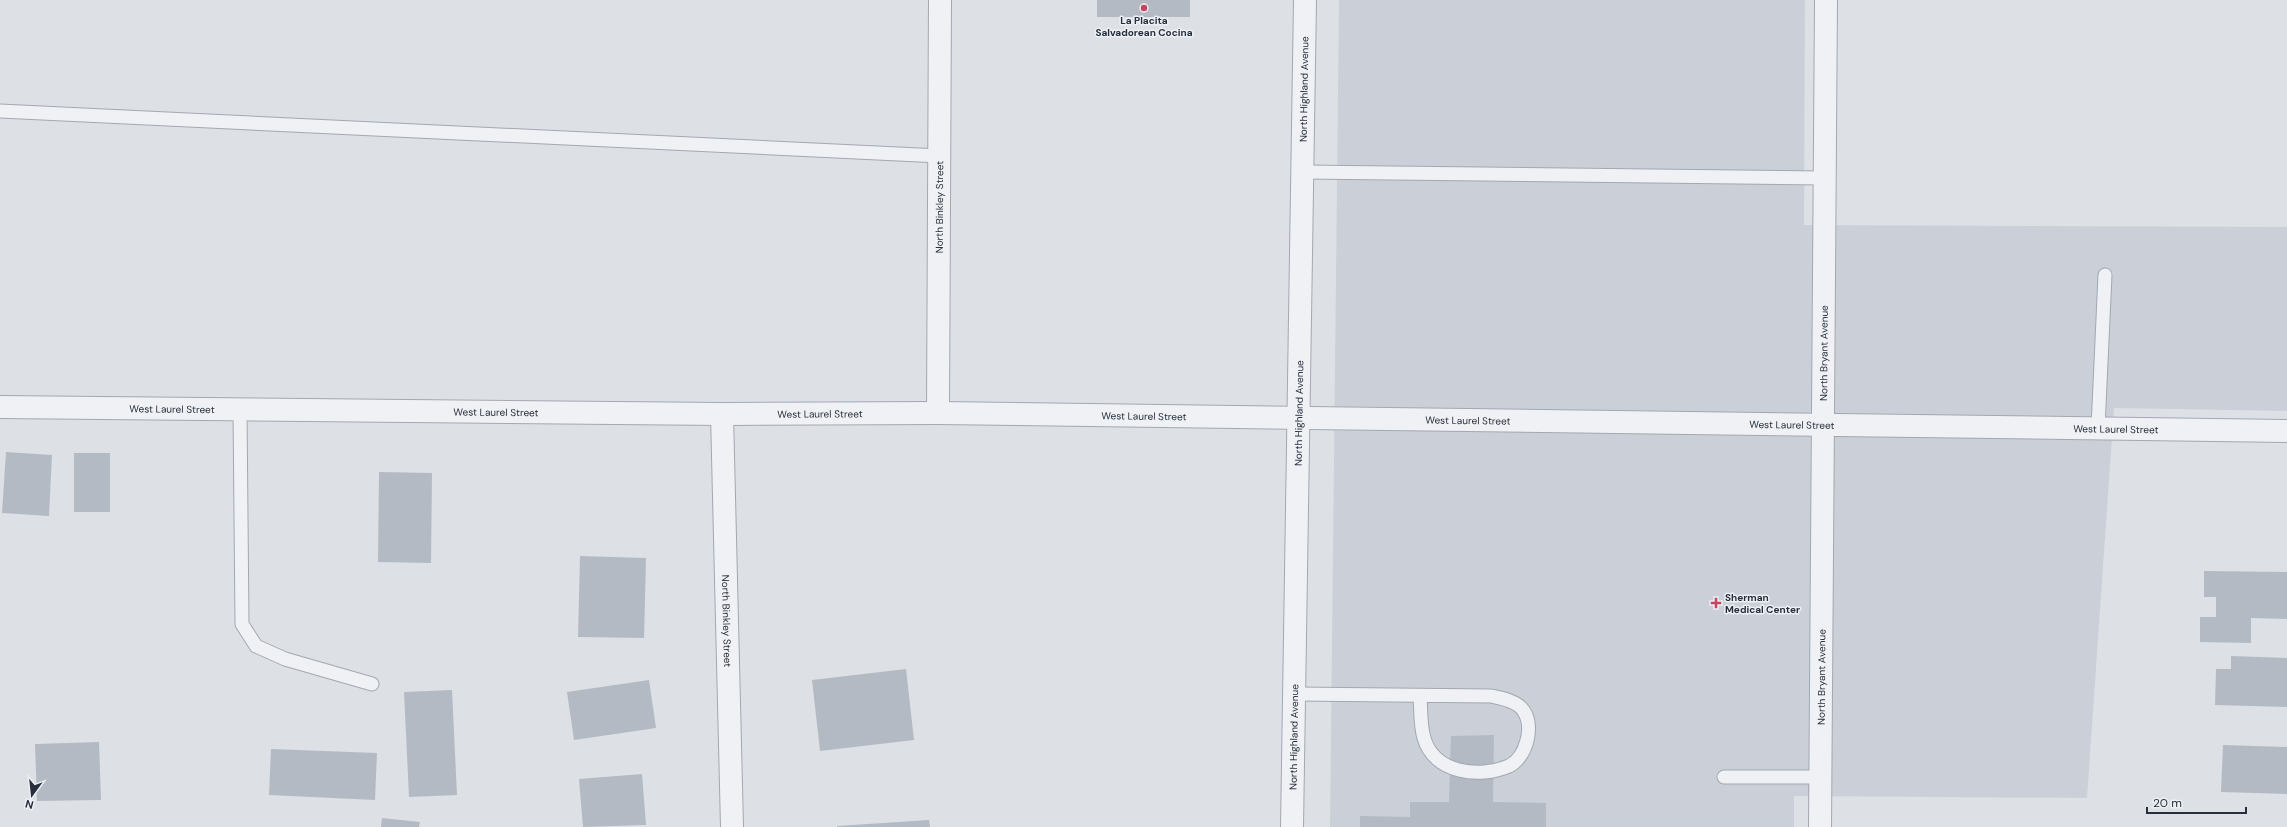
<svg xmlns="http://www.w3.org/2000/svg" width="2287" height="827" font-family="'DM Sans',sans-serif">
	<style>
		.built { fill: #cbd0d8 }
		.building { fill: #b4bac3 }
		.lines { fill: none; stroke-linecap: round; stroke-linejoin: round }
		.lane-casing { stroke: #a3a8b0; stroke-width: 15 }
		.street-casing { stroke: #a3a8b0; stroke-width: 24 }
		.lane { stroke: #eff1f5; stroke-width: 13 }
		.street { stroke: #eff1f5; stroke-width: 22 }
		.poi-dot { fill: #c8445c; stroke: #eceff4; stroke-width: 1.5 }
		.labels { text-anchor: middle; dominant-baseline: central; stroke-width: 3; stroke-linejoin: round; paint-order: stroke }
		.poi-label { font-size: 10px; font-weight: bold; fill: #272f3c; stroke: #eceff4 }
		.street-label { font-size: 10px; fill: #272f3c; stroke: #eceff4 }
	</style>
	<rect width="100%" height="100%" fill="#dde1e6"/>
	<path class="built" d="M1339,0H1805L1804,225L2287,227V411L2114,408L2087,798L1794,796V827H1330Z"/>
	<g class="building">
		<rect x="1097" y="0" width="93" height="17"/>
		<path d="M6,452L52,455L49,516L2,513Z"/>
		<rect x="74" y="453" width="36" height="59"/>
		<path d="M379,472L432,473L431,563L378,562Z"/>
		<path d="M580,556L646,558L644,638L578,637Z"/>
		<path d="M2204,571L2287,572V619L2251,618V643L2200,642V617H2216V597H2204Z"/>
		<path d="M2231,656L2287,658V707L2215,705L2216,669H2231Z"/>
		<path d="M906,669L914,740L820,751L812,680Z"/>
		<path d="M649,680L656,728L574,740L567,692Z"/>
		<path d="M452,690L457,795L409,797L404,692Z"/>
		<path d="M1494,735L1493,802L1546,803V827H1360V816L1410,817V802H1449L1451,736Z"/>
		<path d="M99,742L101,800L37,801L35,744Z"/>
		<path d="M2223,745L2287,747V794L2221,792Z"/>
		<path d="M271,749L377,753L375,800L269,795Z"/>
		<path d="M642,774L646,825L583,827L579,779Z"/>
		<path d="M382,818L420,822L419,827H381Z"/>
		<path d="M929,820L930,827H837V826Z"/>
	</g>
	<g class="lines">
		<defs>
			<g id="lane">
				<path d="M0,111L940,156"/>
				<path d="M1303,172L1825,178"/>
				<path d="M240,409L242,624L256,646L285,659L372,684"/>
				<path d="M2098,428L2105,275"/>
				<path d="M1295,694L1491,696C1501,698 1517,701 1523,710C1535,726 1526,758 1509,766C1479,779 1434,773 1424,738C1420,725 1421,709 1420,696"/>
				<path d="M1724,777H1820"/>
			</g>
			<g id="street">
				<path id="s1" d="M0,407L722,414L938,413L2287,431"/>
				<path id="s2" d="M938,413L940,0"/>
				<path id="s3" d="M722,414L732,827"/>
				<path id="s4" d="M1292,827L1305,0"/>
				<path id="s5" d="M1820,827L1826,0"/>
			</g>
		</defs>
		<use href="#lane" class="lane-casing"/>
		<use href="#street" class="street-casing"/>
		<use href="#lane" class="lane"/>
		<use href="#street" class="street"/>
	</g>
	<g class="poi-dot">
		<circle cx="1144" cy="8" r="4"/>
		<path d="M1714 597h4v4h4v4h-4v4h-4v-4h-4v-4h4z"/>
	</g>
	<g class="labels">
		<g class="poi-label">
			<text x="1144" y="20">La Placita<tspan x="1144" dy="12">Salvadorean Cocina</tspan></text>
			<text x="1725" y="597" text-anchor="start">Sherman<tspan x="1725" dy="12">Medical Center</tspan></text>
		</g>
		<g class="street-label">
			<text stroke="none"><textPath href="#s4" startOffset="738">North Highland Avenue</textPath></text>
			<text stroke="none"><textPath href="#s2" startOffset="206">North Binkley Street</textPath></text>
			<text stroke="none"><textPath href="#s5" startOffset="474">North Bryant Avenue</textPath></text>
			<text stroke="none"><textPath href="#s1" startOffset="172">West Laurel Street</textPath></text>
			<text stroke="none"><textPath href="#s1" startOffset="496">West Laurel Street</textPath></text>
			<text stroke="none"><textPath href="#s1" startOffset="820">West Laurel Street</textPath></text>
			<text stroke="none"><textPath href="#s4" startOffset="414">North Highland Avenue</textPath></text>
			<text stroke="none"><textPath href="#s1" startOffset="1144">West Laurel Street</textPath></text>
			<text stroke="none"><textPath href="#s1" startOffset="1468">West Laurel Street</textPath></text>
			<text stroke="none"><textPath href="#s1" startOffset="1792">West Laurel Street</textPath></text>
			<text stroke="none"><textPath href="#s1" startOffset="2116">West Laurel Street</textPath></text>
			<text stroke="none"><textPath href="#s3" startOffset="207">North Binkley Street</textPath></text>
			<text stroke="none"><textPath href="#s5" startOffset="150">North Bryant Avenue</textPath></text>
			<text stroke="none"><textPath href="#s4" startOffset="90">North Highland Avenue</textPath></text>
		</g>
	</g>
	<g transform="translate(32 795) rotate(195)" stroke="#eceff4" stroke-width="3" paint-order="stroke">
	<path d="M0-3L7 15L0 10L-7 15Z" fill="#272f3c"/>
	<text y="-6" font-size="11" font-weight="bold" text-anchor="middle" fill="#272f3c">N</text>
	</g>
	<path d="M2147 807v6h99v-6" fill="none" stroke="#272f3c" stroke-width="2"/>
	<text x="2153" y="807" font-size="12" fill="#272f3c" stroke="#eceff4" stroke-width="3" paint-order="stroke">20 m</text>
</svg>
